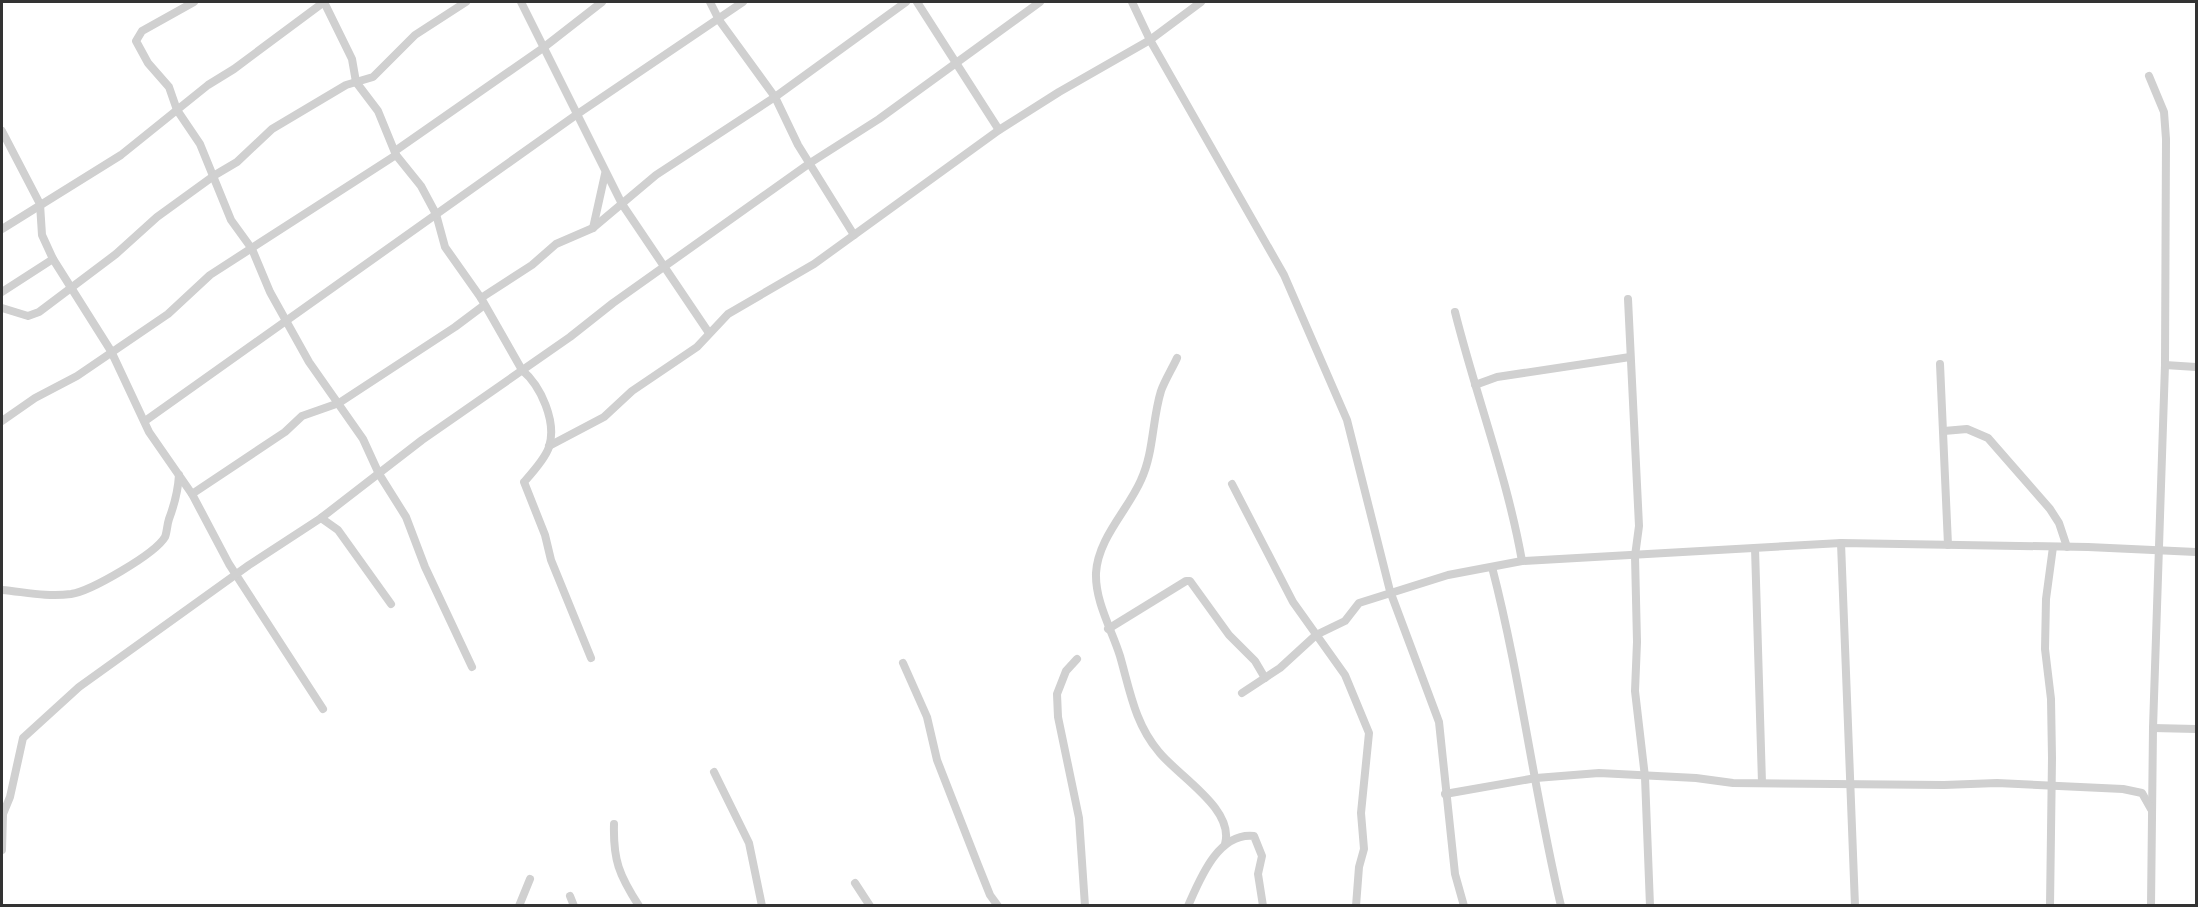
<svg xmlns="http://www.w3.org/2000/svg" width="2198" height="907" font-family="Ubuntu,sans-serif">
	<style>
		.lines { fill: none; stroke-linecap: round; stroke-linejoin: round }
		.street { stroke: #d0d0d0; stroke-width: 8 }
	</style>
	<rect width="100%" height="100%" fill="#fff"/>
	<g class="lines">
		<g class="street">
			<path d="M194,2L142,31L136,41L148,63L169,87L177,110L200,144L231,220L252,249L270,292L309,362L363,439L379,474L406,517L425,567L472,667"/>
			<path d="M324,2L352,59L356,82L378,111L396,155L421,186L436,214L445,247L481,298L522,370C541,386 557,422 549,447C545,459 532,473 524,482L545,535L551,560L591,658"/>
			<path d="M521,2L622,204L709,333"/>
			<path d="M710,2L719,20L775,97L798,145L854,235"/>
			<path d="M917,2L999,130"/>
			<path d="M1132,2L1150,40L1284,275L1347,420L1390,591L1439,722L1455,874L1464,906"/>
			<path d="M2149,76L2164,112L2166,139L2165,365L2153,728L2151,906"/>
			<path d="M2,131L40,204L42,235L53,259L111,351L149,432L192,494L229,564L323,709"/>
			<path d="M395,151L543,48L602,2"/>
			<path d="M593,228L605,174"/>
			<path d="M2,229L121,155L208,85L234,69L324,2"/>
			<path d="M2,292L53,259"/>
			<path d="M481,298L532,265L556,244L593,228L656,175L775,97L906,2"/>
			<path d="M1628,299L1639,526L1635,556L1637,642L1635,691L1645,777L1650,906"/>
			<path d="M2,308L28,316L39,312L116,254L157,217L215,175L237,162L272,129L346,85L373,77L415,35L466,2"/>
			<path d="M1455,312C1476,396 1507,476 1522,561"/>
			<path d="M1177,358C1172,369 1165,380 1161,391C1152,420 1154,452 1141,480C1128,510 1098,538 1096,573C1095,602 1112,630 1120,656C1130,691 1135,724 1159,752C1178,776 1235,809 1225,844"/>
			<path d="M1940,364L1948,545"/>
			<path d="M2165,365L2196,367"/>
			<path d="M1475,385L1497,377L1630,357"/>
			<path d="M2,421L35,398L77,376L168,314L210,275L396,155"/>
			<path d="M145,421L576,115L743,2"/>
			<path d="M1944,431L1967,429L1988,438L2050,509L2059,523L2067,547"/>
			<path d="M549,446L604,417L632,391L697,347L728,314L814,264L999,130L1059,92L1150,40L1201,2"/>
			<path d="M1232,484L1293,602L1345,675L1369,733L1361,813L1364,849L1359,867L1356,906"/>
			<path d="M192,494L285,432L302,416L339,403L455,327L483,306"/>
			<path d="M321,518L338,530L391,604"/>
			<path d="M1841,543L1855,906"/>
			<path d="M1755,548L1762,783"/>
			<path d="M1492,567C1521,679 1534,793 1561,906"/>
			<path d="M2,590C25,592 46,597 71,594C91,591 155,554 165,537C167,532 167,525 169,519C175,503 178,492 179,475"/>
			<path d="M1108,629L1186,581H1190L1229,635L1255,661L1265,678"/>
			<path d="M1077,659L1066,671L1057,694L1058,717L1079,818L1085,906"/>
			<path d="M903,663L927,717L937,760L978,865L990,895L998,906"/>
			<path d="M1242,693L1280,668L1316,635L1345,621L1359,603L1448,575L1522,561L1841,543L2088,547L2196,552"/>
			<path d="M2153,728L2196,729"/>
			<path d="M714,772L749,843L762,906"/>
			<path d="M1445,794L1536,778L1599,773L1696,778L1733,783L1944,785L1997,783L2123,789L2142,793L2151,809"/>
			<path d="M614,824C613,860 619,875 639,906"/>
			<path d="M2,850L3,814L10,797L23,738L79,687L249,565L321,518L422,440L570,337L613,303L810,163L879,119L1040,2"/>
			<path d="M855,883L870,906"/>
			<path d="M570,896L574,906"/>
			<path d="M519,906L530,879"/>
			<path d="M1188,906C1200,879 1218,832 1254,836L1262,856L1258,874L1263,906"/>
			<path d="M2050,906L2052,758L2051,699L2045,649L2046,599L2053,547"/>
		</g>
	</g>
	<rect width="2198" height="907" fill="none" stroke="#333333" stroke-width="6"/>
</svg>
